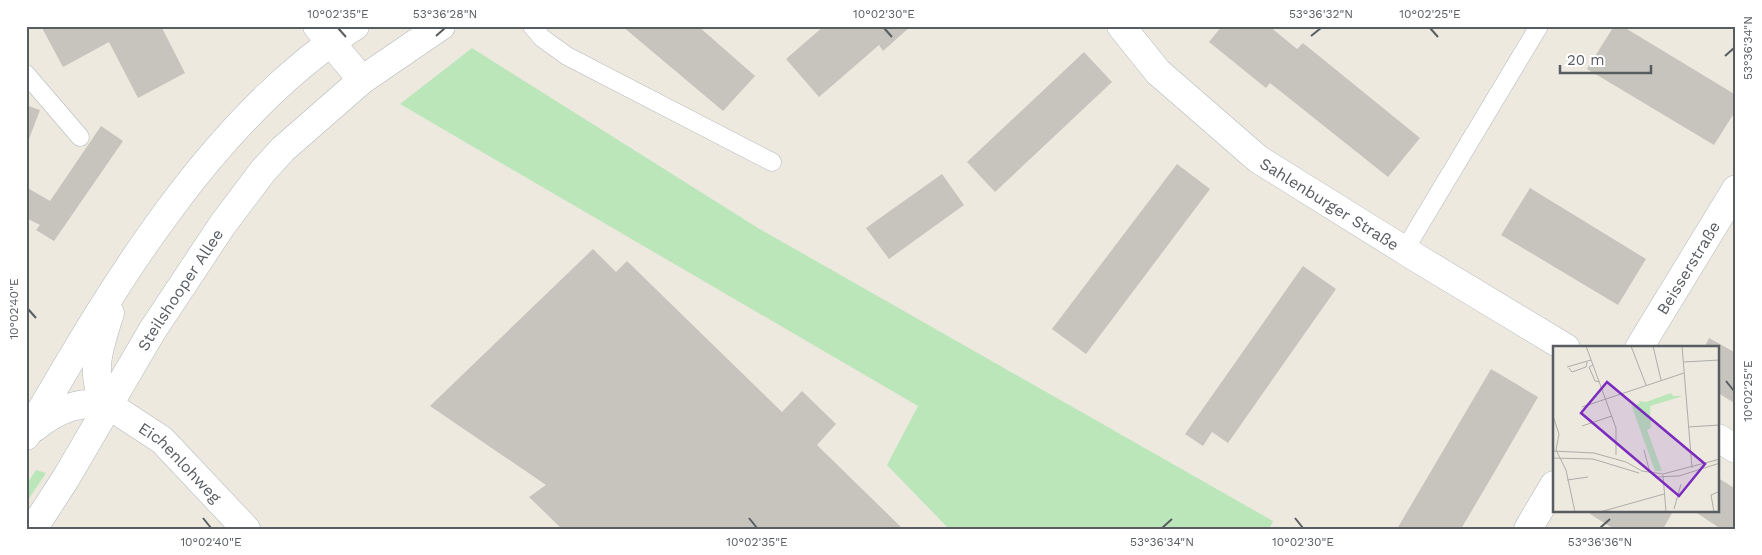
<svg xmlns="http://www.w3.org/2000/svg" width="1762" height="555" font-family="'Work Sans',sans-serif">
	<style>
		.green { fill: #bbe6ba }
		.building { fill: #c7c4bd }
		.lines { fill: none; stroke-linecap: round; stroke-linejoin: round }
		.service-casing { stroke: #b5b8bd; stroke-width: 19 }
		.minor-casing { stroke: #b5b8bd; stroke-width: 29 }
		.tertiary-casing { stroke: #b5b8bd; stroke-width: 29 }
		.secondary-casing { stroke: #b4b7bd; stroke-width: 29 }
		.service { stroke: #fff; stroke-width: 18 }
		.minor { stroke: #fff; stroke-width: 28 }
		.tertiary { stroke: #fff; stroke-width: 28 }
		.secondary { stroke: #fff; stroke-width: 28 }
		.ticks { fill: none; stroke: #585d62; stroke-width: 2 }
		.labels { text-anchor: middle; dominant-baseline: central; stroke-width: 4; stroke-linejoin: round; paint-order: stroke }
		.street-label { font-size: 16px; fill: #585d62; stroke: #fff }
		.inset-road { fill: none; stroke: #adada9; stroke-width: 1 }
		.view { fill: #7b2cbf; fill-opacity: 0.15; stroke: #7b2cbf; stroke-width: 2.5 }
		.inset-edge { fill: none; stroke: #585d62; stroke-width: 2.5 }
		.neatline { fill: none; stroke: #585d62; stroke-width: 2 }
		.ticks-label { font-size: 12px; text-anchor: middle; fill: #585d62 }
	</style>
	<rect width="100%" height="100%" fill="#ede9df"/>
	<g class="green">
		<path d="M472,48L758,228L1273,521L1269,529H949L887,465L918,406L400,104Z"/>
		<path d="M36,470L46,473L26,503V485Z"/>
	</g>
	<g class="building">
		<path d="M41,26H161L185,73L138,98L109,42L63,67Z"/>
		<path d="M622,26H698L755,76L723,111Z"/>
		<path d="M824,26H911L883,51L879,45L819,97L786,59Z"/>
		<path d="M1222,26H1269L1297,49L1303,43L1420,138L1388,177L1270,83L1266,88L1209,42Z"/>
		<path d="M1614,26H1622L1736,95V110L1714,145L1587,69Z"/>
		<path d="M1084,52L1112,82L995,192L967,162Z"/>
		<path d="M26,105L40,110L26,147Z"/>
		<path d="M101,126L123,141L54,241L36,230L40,225L26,218V187L50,201Z"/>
		<path d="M1177,164L1210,189L1086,354L1052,329Z"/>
		<path d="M942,174L964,205L889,259L866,228Z"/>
		<path d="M1530,188L1646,259L1618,305L1501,235Z"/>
		<path d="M593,249L616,272L627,261L782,412L802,391L836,424L817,445L903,529H562L529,497L546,485L430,406Z"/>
		<path d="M1303,266L1336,289L1228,443L1212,432L1203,446L1185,434Z"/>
		<path d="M1709,338L1736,353V404L1718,393V348H1704Z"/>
		<path d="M1491,369L1538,397L1491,478L1461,529H1397Z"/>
		<path d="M1718,478L1736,489L1735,529H1721L1694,511H1718Z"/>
		<path d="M1592,511H1669L1672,513L1663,529H1614L1590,514Z"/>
	</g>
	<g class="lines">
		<defs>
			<g id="service">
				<path d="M532,26L542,38L567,56L772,162"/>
				<path d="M26,74L80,137"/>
				<path d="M1404,251L1539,26"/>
			</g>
			<g id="minor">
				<path d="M317,26L362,80"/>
				<path id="s1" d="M1121,26L1158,72L1258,159L1412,255L1566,348"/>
				<path id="s2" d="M1639,348L1736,189"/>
				<path d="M1718,438L1736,449"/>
				<path d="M1528,529L1554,485"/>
			</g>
			<g id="tertiary">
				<path id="s3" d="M107,404L162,440L246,529"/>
			</g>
			<g id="secondary">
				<path d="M107,404C87,376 101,342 110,313"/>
				<path d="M34,428C56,410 78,401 107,404"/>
				<path d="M26,436C111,290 210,119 355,26"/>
				<path id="s4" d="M33,529L66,478L152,331L223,224L263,171L283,149L362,80L441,26"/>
			</g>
		</defs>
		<use href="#service" class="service-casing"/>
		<use href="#minor" class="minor-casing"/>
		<use href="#tertiary" class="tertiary-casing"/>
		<use href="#secondary" class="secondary-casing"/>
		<use href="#service" class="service"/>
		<use href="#minor" class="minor"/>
		<use href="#tertiary" class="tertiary"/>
		<use href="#secondary" class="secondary"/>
	</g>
	<path class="ticks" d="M338,28L346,37M884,28L892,37M1430,28L1438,37M436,36L445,28M1311,36L1321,28M1725,56L1734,48M28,309L36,318M1726,381L1734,391M203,518L211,528M749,518L757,528M1295,518L1303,528M1162,528L1172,519M1600,528L1610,519"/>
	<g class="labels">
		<g class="street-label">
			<text stroke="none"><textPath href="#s1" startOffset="276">Sahlenburger Straße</textPath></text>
			<text stroke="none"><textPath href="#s2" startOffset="94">Beisserstraße</textPath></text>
			<text stroke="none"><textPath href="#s4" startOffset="281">Steilshooper Allee</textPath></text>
			<text stroke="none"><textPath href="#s3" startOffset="94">Eichenlohweg</textPath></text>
		</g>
	</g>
	<g transform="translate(1553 346)">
		<rect width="166" height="166" fill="#ede9df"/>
		<path d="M118,47L120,50H130L97,60L98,82L94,84L109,125H102L79,61L87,57L85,55L93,56Z" fill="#bbe6ba"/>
		<path class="inset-road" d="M33,0L63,82V109M78,0L93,39M100,0L108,34M129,0L139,122M130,16L167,14M40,19L36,21L42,35L47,36M14,21L38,14M16,22L19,26L33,21L34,16M29,61L131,27M0,70L6,88L3,104L13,124L22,166M29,80L59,70M135,81L167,79M91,104L97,127M0,105L41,107L73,116L89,125L110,128L167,113M0,112L40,113L86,127M110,129L113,166M102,131L126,130L167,117M14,134L35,131M121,163L128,138M47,166L111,148M161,166L158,149L167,145"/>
		<path class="view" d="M54,36L152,118L126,150L28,67Z"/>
		<rect width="166" height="166" class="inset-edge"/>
	</g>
	<rect width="1762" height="555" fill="none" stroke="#ffffff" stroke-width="55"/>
	<path d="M1560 65v8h91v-8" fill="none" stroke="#585d62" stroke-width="2.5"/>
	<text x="1567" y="65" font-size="15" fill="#585d62" stroke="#ffffff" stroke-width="4" paint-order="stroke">20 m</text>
	<rect x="28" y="28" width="1706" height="500" class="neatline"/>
	<g class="ticks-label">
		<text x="338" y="18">10°02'35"E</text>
		<text x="445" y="18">53°36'28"N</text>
		<text x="884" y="18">10°02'30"E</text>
		<text x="1321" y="18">53°36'32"N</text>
		<text x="1430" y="18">10°02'25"E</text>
		<text transform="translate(1748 48) rotate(-90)" y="4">53°36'34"N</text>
		<text transform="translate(14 309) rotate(-90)" y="4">10°02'40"E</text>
		<text transform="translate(1748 391) rotate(-90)" y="4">10°02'25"E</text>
		<text x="211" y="546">10°02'40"E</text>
		<text x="757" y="546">10°02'35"E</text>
		<text x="1162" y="546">53°36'34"N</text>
		<text x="1303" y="546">10°02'30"E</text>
		<text x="1600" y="546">53°36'36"N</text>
	</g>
</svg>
